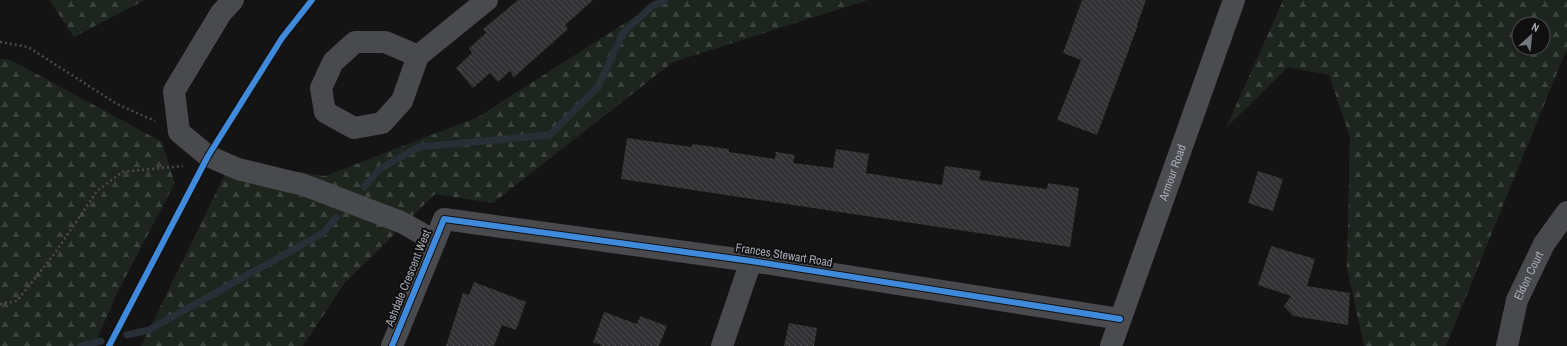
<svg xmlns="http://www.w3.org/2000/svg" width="1567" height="346" font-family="'Archivo Narrow',sans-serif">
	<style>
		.forest { fill: url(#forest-firs); fill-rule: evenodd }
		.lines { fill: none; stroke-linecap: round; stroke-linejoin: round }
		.stream { stroke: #282f36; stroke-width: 7 }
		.building { fill: url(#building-back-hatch) }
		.path { stroke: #4a4b4f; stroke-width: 2.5; stroke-dasharray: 2 3; stroke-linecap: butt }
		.minor { stroke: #494a4d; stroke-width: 22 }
		.major { stroke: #4b4c4f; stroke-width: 22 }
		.cycleway-casing { stroke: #0f0f10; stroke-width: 8 }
		.cycleway { stroke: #408adc; stroke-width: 6 }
		.labels { text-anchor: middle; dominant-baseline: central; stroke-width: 4; stroke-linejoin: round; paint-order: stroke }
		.street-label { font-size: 12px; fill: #a5aab6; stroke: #0f0f10 }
	</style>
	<defs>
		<pattern id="forest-firs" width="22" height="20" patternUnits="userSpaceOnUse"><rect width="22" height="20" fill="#1e251f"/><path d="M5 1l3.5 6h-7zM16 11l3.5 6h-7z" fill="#3c423d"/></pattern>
		<pattern id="building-back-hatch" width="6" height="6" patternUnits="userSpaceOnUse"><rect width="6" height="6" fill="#323234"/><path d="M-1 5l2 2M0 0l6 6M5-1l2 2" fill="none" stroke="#4d4d4f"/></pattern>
	</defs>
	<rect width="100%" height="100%" fill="#141415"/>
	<g class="forest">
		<path d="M49,0H145L74,37Z"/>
		<path d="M661,0H868L673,62L493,203L435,194L344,284L303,346H141L231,162L325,176L478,117Z"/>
		<path d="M1283,0H1567V52L1565,53L1446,346H1364L1347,268L1350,137L1329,75L1288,67L1226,128ZM1519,24H1543V48H1519Z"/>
		<path d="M0,59L11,60L162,142L175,183L117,293L94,346H0Z"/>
	</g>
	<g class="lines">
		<g class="stream">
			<path d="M364,187L380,169L419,147L550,135L598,87L623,33L652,6L665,0"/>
			<path d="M127,335L149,330L323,233L336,218"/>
			<path d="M81,346L101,341"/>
		</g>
	</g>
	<g class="building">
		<path d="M518,0H593L565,25L568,29L514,77L510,71L498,82L490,73L473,88L456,68L472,53L469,48L486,33L483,29Z"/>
		<path d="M1082,0H1146L1137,25H1138L1097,135L1057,120L1081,60L1063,53Z"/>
		<path d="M627,138L692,147V144L729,149V152L775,159L776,152L795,155L793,163L833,168L836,149L869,154L866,173L942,185L945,166L981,171L979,180L1047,189L1048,183L1079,188L1070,247L621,179Z"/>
		<path d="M1258,171L1283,179L1273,211L1248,203Z"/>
		<path d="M1271,246L1315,259L1307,286L1350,293L1348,325L1294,316L1284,306L1291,296L1258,285Z"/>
		<path d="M474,282L526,302L516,330L502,325L494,346H446L463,293L469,295Z"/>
		<path d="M604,312L637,324L640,316L667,326L659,346H603L593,342Z"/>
		<path d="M789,323L817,328L814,346H784Z"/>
	</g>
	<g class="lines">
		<g class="path">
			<path d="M0,42L28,47L117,104L155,121"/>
			<path d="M0,304L17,301L55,253L97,191L122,172L183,166"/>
		</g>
		<g class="minor">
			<path d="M233,0L221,13L174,91L179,132L208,156L238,169L304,185L401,222L435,241"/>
			<path d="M418,56L385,42H355L333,62L321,88L325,112L354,128L382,123L402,101L418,56L487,0"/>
			<path d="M392,346L444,219L751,261L1120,319"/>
			<path d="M722,346L751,261"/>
			<path id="s1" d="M1507,346L1517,300L1544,244L1567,212"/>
		</g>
		<path class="major" id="s2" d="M1111,346L1234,0"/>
		<defs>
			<g id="cycleway">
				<path d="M109,346L208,156L282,38L312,0"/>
				<path d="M392,346L444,219L751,261L1120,319"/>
			</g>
		</defs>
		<use href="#cycleway" class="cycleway-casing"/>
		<use href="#cycleway" class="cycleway"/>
	</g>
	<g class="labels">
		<g class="street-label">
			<text stroke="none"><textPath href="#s2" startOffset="184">Armour Road</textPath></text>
			<text transform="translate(784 255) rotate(9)">Frances Stewart Road</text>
			<text stroke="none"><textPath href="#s1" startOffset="74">Eldon Court</textPath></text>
			<text transform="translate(408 278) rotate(-68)">Ashdale Crescent West</text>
		</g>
	</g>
	<g transform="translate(1531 36) rotate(27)"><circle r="19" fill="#0f0f10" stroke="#4b4d52"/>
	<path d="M0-3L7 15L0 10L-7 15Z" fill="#72767e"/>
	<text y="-6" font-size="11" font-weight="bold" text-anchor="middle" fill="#a5aab6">N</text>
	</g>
</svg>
